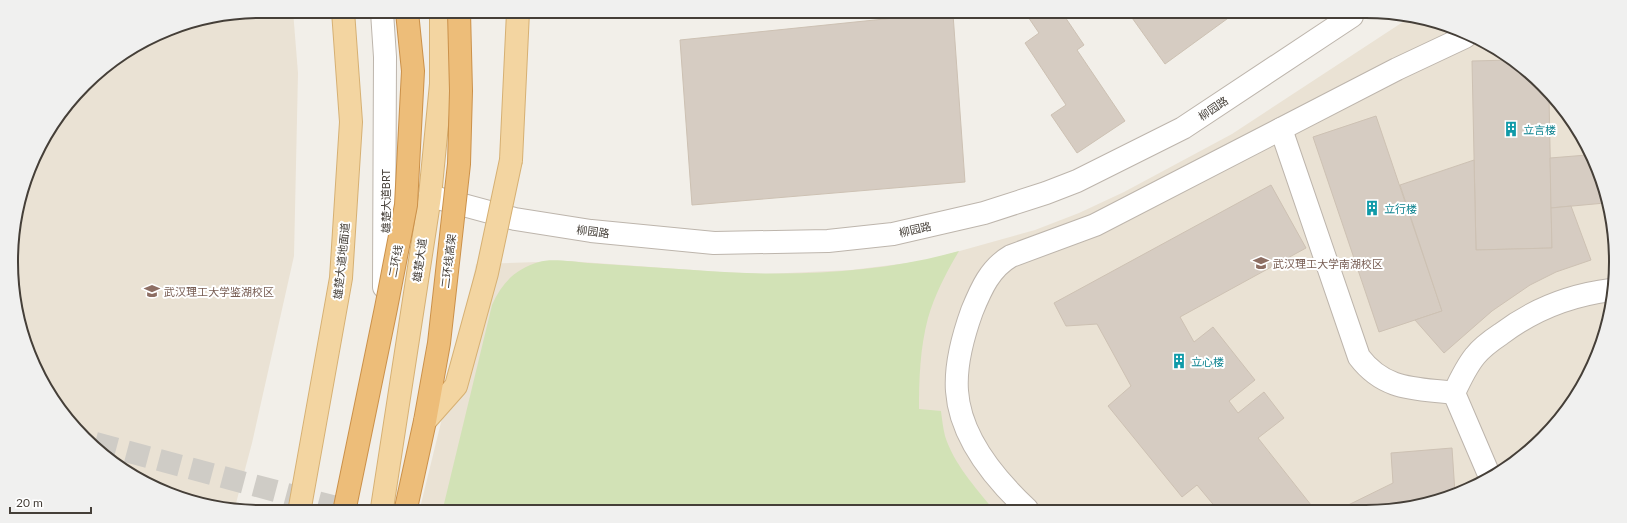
<svg xmlns="http://www.w3.org/2000/svg" width="1627" height="523" font-family="Lato,'Noto Sans SC',sans-serif">
	<style>
		.education { fill: #eae2d4 }
		.green { fill: #d2e2b6 }
		.building { fill: #d6ccc2; stroke: #cdc1b3 }
		.lines { fill: none; stroke-linecap: round; stroke-linejoin: round }
		.minor-tunnel { stroke: #cfccc6; stroke-width: 22; stroke-dasharray: 22 11; stroke-linecap: butt }
		.minor-casing { stroke: #bdb5ac; stroke-width: 24 }
		.major-casing { stroke: #d6b073; stroke-width: 24 }
		.minor { stroke: #fff; stroke-width: 22 }
		.major { stroke: #f3d5a1; stroke-width: 22 }
		.major-bridge-casing { stroke: #d6b073; stroke-width: 24; stroke-linecap: butt }
		.highway-bridge-casing { stroke: #cb914a; stroke-width: 24; stroke-linecap: butt }
		.major-bridge { stroke: #f3d5a1; stroke-width: 22 }
		.highway-bridge { stroke: #edbd79; stroke-width: 22 }
		.labels { text-anchor: middle; dominant-baseline: central; stroke-width: 4; stroke-linejoin: round; paint-order: stroke }
		.street-label { font-size: 11px; fill: #453f38; stroke: #fff }
		.culture-label { font-size: 11px; fill: #0d838f; stroke: #fff; text-anchor: start }
		.education-label { font-size: 11px; fill: #785e54; stroke: #fff; text-anchor: start }
		.rim { fill: none; stroke: #453f38; stroke-width: 2 }
	</style>
	<rect width="100%" height="100%" fill="#f2efe9"/>
	<g class="education">
		<path d="M261,11H293L298,73L294,256L252,443L235,507H212L122,470L53,401L19,326L13,229L37,151L96,73L166,30Z"/>
		<path d="M1412,16L1505,53L1574,123L1611,213V311L1583,387L1531,450L1476,486L1398,510L420,508L446,402L476,264L568,261L720,272L766,274L851,270L924,261L1035,230L1079,213L1124,192L1232,134Z"/>
	</g>
	<path class="green" d="M959,251C946,273 935,294 928,318C920,348 919,379 919,409L941,411C942,419 943,428 945,436C954,464 975,487 993,509L443,508L492,305C502,283 515,269 539,262C550,258 576,262 588,263C623,265 658,268 694,270C782,277 873,275 959,251Z"/>
	<g class="building">
		<path d="M933,14H953L965,182L692,205L680,40Z"/>
		<path d="M1026,14H1063L1084,45L1077,50L1125,121L1077,153L1051,115L1066,105L1025,43L1039,33Z"/>
		<path d="M1130,15H1230L1231,16L1165,64Z"/>
		<path d="M1512,60L1549,97L1552,248L1476,250L1472,61Z"/>
		<path d="M1376,116L1442,311L1379,332L1313,137Z"/>
		<path d="M1587,155L1604,195L1605,203L1551,208L1550,158Z"/>
		<path d="M1474,160L1476,250L1552,248L1551,208L1571,206L1591,260L1556,272L1530,285L1492,311L1444,353L1415,320L1442,311L1400,185Z"/>
		<path d="M1271,185L1306,248L1180,317L1194,342L1213,327L1255,380L1229,401L1238,413L1264,392L1284,418L1258,438L1315,510L1217,509L1197,485L1182,497L1108,406L1131,386L1097,324L1066,326L1054,303Z"/>
		<path d="M1604,196L1611,213V233H1607Z"/>
		<path d="M1452,448L1455,493L1398,510H1338L1393,483L1391,453Z"/>
	</g>
	<g class="lines">
		<path class="minor-tunnel" d="M95,443L336,507"/>
		<defs>
			<g id="minor">
				<path d="M382,12L385,57L384,287"/>
				<path d="M1281,129L1359,357C1385,391 1415,388 1454,393"/>
				<path d="M430,196L515,219L591,231L714,243L828,241L893,234L984,213L1046,193L1077,181L1183,128L1352,16"/>
				<path d="M1490,477L1454,393C1460,380 1466,367 1475,356C1482,347 1492,340 1501,334C1534,309 1571,295 1611,290"/>
				<path d="M1027,509C995,479 960,437 957,391C955,364 963,336 972,311C981,289 990,268 1011,256L1095,225L1397,69L1465,37"/>
			</g>
			<g id="major">
				<path d="M511,160L518,12"/>
				<path d="M300,507L341,278L351,122L343,11"/>
				<path d="M382,508L430,196L441,84V12"/>
			</g>
		</defs>
		<use href="#minor" class="minor-casing"/>
		<use href="#major" class="major-casing"/>
		<use href="#minor" class="minor"/>
		<use href="#major" class="major"/>
		<defs>
			<path id="major-bridge" d="M425,421L456,386L487,273L511,160"/>
			<g id="highway-bridge">
				<path d="M345,507L386,308L406,205L413,71L407,12"/>
				<path d="M406,508L425,421L439,343L459,164L461,91L459,12"/>
			</g>
		</defs>
		<use href="#major-bridge" class="major-bridge-casing"/>
		<use href="#highway-bridge" class="highway-bridge-casing"/>
		<use href="#major-bridge" class="major-bridge"/>
		<use href="#highway-bridge" class="highway-bridge"/>
	</g>
	<defs>
		<symbol id="building-bare" viewBox="-9 -9 18 18"><path d="M-4-6H4V6H1V3H-1V6H-4ZM-2.5-4.3h1.7v1.8h-1.7ZM.8-4.3h1.7v1.8H.8ZM-2.5-1h1.7V.8h-1.7ZM.8-1h1.7V.8H.8Z" fill="#0f9aa8" stroke="#fff" stroke-width="2.5" paint-order="stroke"/></symbol>
		<symbol id="university-bare" viewBox="-9 -9 18 18"><path d="M0-5L7-2L0 1L-7-2ZM-4 1L0 2.5L4 1V4Q0 6-4 4Z" fill="#8d6e63" stroke="#fff" stroke-width="2.5" paint-order="stroke"/></symbol>
	</defs>
	<g fill-rule="evenodd">
		<use href="#building-bare" x="1500" y="118" width="22" height="22"/>
		<use href="#building-bare" x="1361" y="197" width="22" height="22"/>
		<use href="#university-bare" x="1250" y="252" width="22" height="22"/>
		<use href="#university-bare" x="141" y="280" width="22" height="22"/>
		<use href="#building-bare" x="1168" y="350" width="22" height="22"/>
	</g>
	<g class="labels">
		<g class="street-label">
			<text transform="translate(1213 108) rotate(-34)">柳园路</text>
			<text transform="translate(385 201) rotate(-90)">雄楚大道BRT</text>
			<text transform="translate(915 229) rotate(-13)">柳园路</text>
			<text transform="translate(593 231) rotate(7)">柳园路</text>
			<text transform="translate(419 260) rotate(-82)">雄楚大道</text>
			<text transform="translate(341 261) rotate(-84)">雄楚大道地面道</text>
			<text transform="translate(395 261) rotate(-79)">二环线</text>
			<text transform="translate(448 261) rotate(-83)">二环线高架</text>
		</g>
		<g class="culture-label">
			<text x="1523" y="129">立言楼</text>
			<text x="1384" y="208">立行楼</text>
			<text x="1191" y="361">立心楼</text>
		</g>
		<g class="education-label">
			<text x="1273" y="263">武汉理工大学南湖校区</text>
			<text x="164" y="291">武汉理工大学鉴湖校区</text>
		</g>
	</g>
	<path d="M0 0H1627V523H0ZM261 18H1366A243 243 0 0 1 1609 261V262A243 243 0 0 1 1366 505H261A243 243 0 0 1 18 262V261A243 243 0 0 1 261 18Z" fill="#f0f0ef" fill-rule="evenodd"/>
	<path class="rim" d="M261 18H1366A243 243 0 0 1 1609 261V262A243 243 0 0 1 1366 505H261A243 243 0 0 1 18 262V261A243 243 0 0 1 261 18Z"/>
	<path d="M10 507v6h81v-6" fill="none" stroke="#453f38" stroke-width="2"/>
	<text x="16" y="507" font-size="12" fill="#453f38" stroke="#ffffff" stroke-width="3" paint-order="stroke">20 m</text>
</svg>
